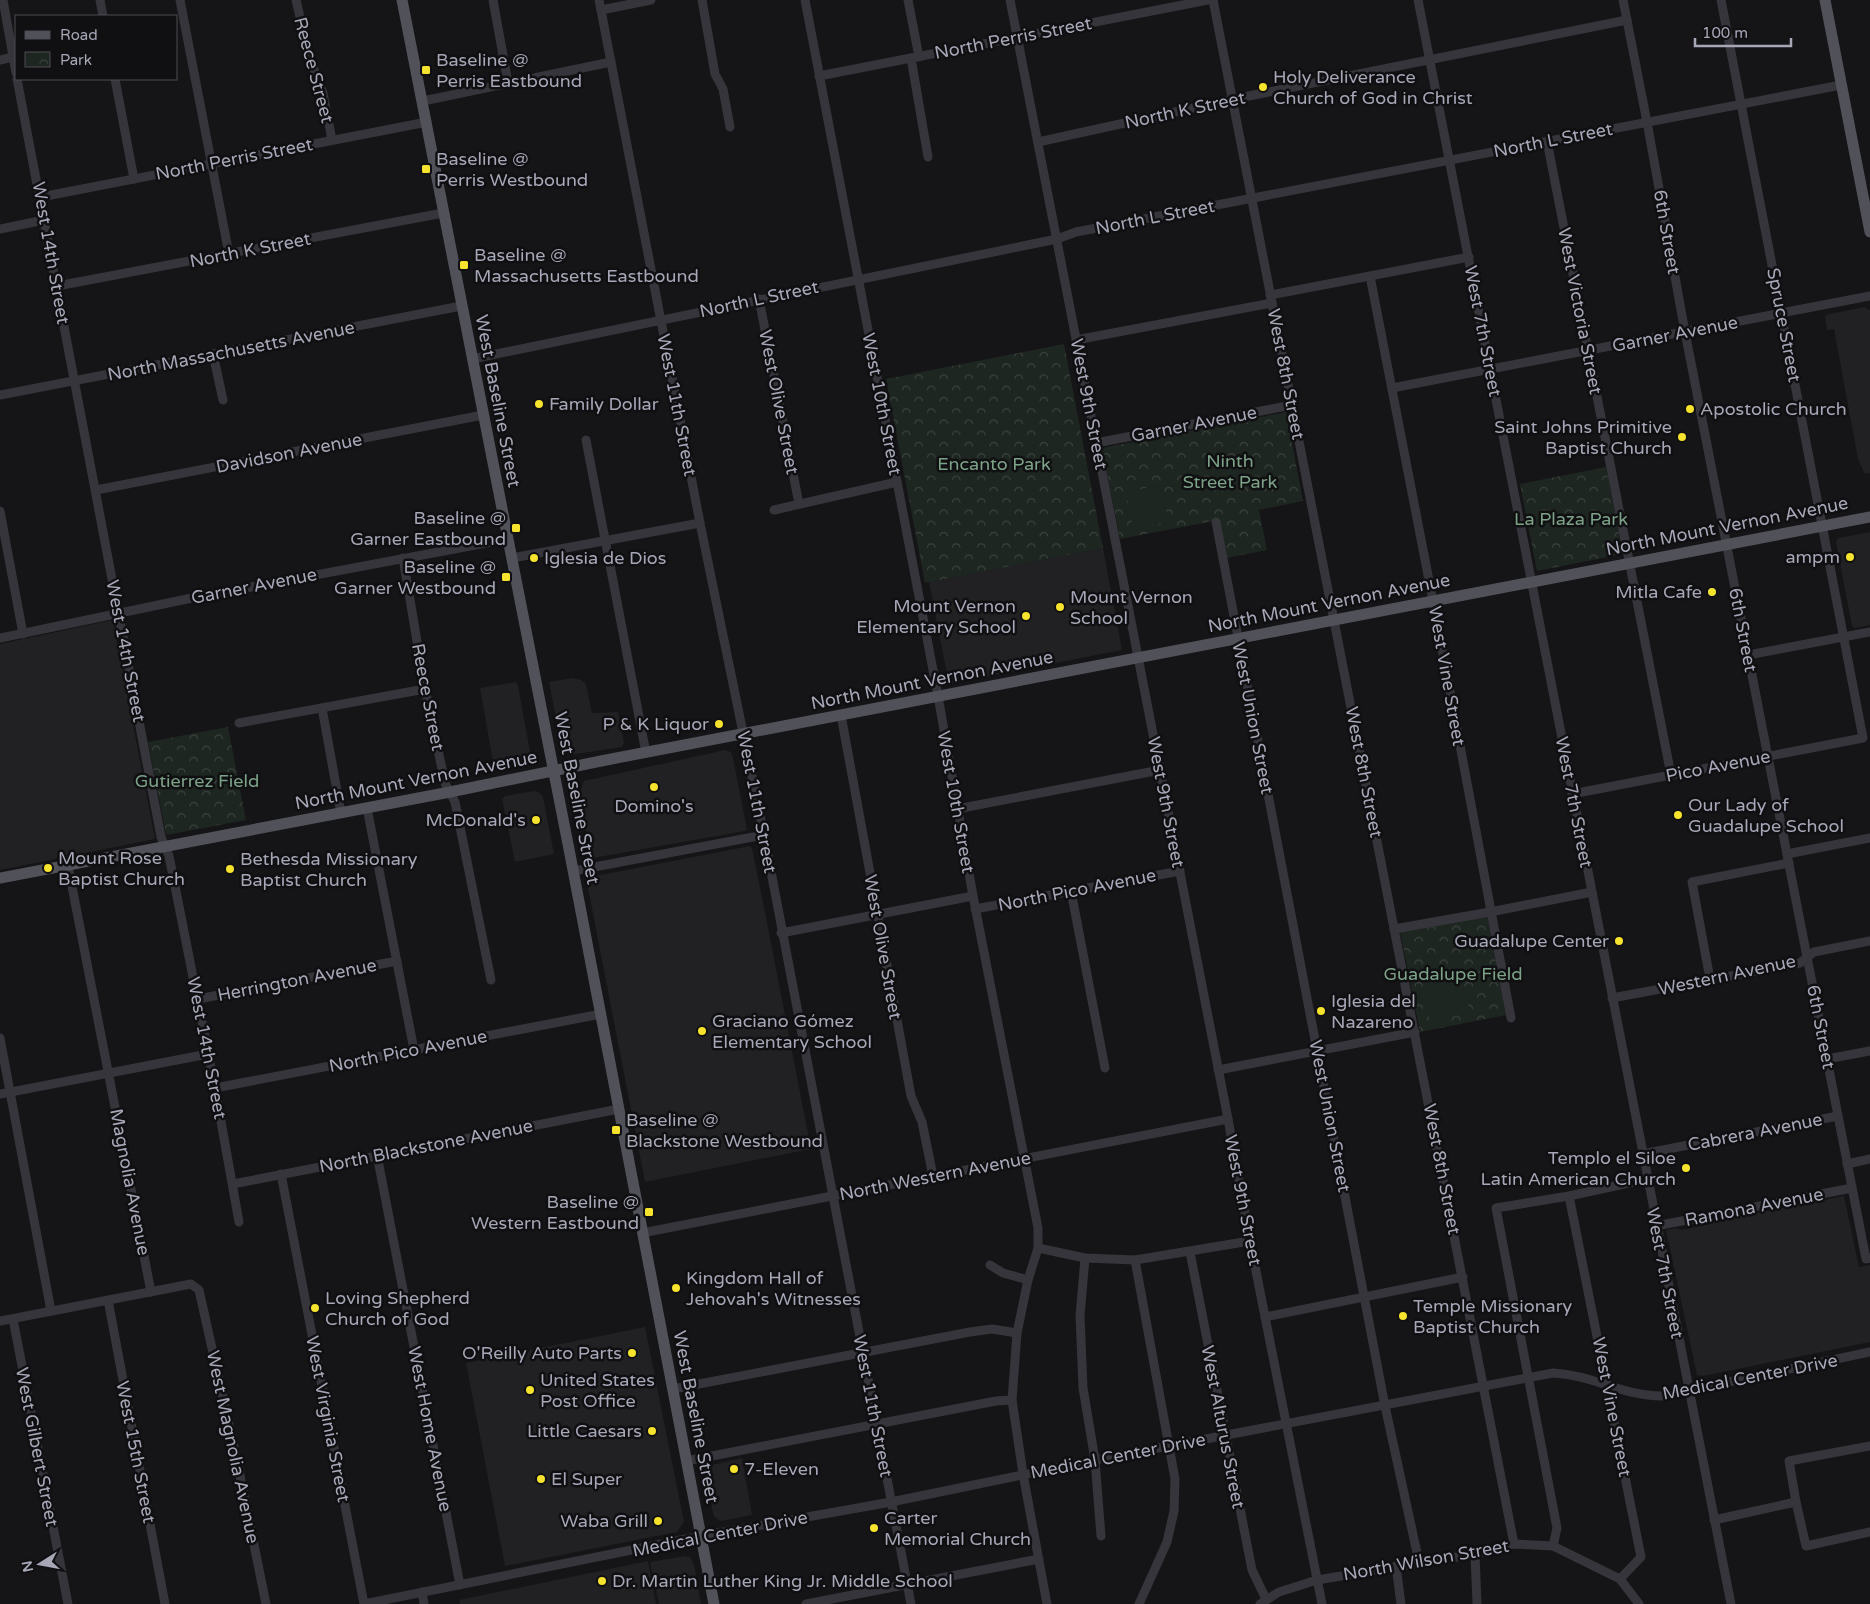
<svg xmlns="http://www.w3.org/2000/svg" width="1870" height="1604" font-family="'Varela Round',sans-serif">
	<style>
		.built { fill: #212023 }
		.park { fill: url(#park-crowns) }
		.pitch { fill: #1e2621 }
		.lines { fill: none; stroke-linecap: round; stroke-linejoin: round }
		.minor { stroke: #36353b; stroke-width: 9 }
		.major { stroke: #51515a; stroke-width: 11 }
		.poi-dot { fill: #f6e32d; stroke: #100f11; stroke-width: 2 }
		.labels { text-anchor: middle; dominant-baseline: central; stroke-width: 5; stroke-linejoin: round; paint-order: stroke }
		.street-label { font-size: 18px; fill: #a6a7b7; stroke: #100f11 }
		.poi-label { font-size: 18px; fill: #a6a7b7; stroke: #100f11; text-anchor: start }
		.park-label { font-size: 18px; fill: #7ca288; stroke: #100f11 }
	</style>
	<defs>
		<pattern id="park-crowns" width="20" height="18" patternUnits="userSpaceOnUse" patternTransform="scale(1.25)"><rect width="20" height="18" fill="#1e2621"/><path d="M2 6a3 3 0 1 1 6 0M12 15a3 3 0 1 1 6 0" fill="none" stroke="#3c433f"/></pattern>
	</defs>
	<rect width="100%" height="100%" fill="#151416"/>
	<g class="built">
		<path d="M1864,307L1870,310V473L1865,474L1858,459L1834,329L1827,330L1825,315Z"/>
		<path d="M1870,532V625L1855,628L1852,626L1836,542L1838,538Z"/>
		<path d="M1103,548L1122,650L949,684L929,582Z"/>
		<path d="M113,620L155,839L0,870V644Z"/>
		<path d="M572,678L581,680L586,684L592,713L618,712L624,743L622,747L570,755L562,751L549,682Z"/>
		<path d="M516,682L518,686L530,751V759L494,767L480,688Z"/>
		<path d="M725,750L731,752L733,758L747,829L745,831L593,858L590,851L579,795L584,781Z"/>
		<path d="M534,791L540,793L543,797L554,854L515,862L502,799L505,796Z"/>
		<path d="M750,846L752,848L765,912L811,1149L645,1182L587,883L590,877Z"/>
		<path d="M1844,1196L1859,1267L1870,1265V1342L1703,1376L1697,1375L1666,1230L1676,1228L1682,1230L1705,1225L1725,1219Z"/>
		<path d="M645,1327L684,1522L677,1532L505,1566L466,1363Z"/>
		<path d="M742,1458L752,1515L721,1521L716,1518L713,1514L707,1469L712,1465Z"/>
		<path d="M685,1556L691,1558L694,1564L701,1604H659L650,1562Z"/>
		<path d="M648,1561L656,1604H460L459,1600Z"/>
	</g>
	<g class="park">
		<path d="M1064,344L1103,548L925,583L886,379Z"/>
		<path d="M1286,412L1303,501L1259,510L1267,550L1227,558L1219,520L1120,539L1102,448Z"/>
		<path d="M1606,467L1623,554L1537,571L1520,484Z"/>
		<path d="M228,727L246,820L166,835L148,742Z"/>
		<path d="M1487,915L1506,1015L1420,1032L1400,932Z"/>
	</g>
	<g class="pitch">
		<path d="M1162,485L1168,522L1133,528L1126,492Z"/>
		<path d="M1435,978H1448L1461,985L1467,999L1469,1013L1434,1020L1429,1017L1422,981Z"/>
	</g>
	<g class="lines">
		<g class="minor">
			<path d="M3,0L16,73"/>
			<path d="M100,0L103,16"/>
			<path d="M180,0L229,254"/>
			<path d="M296,0L309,56L323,93L332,140"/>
			<path d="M493,0L508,83"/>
			<path d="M599,0L700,523L764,835L911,1604"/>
			<path d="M702,0L715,74L723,89L730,127"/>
			<path d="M805,0L938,696L973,896L1038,1228V1248L1028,1280L1017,1333L1012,1400L1023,1474L1047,1604"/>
			<path d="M908,0L919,57"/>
			<path d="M1010,0L1228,1119L1250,1241L1322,1604"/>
			<path d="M1213,0L1514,1544"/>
			<path d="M1418,0L1731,1604"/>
			<path d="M1623,0L1647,122L1685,332L1866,1259L1870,1258"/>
			<path d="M601,10L651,0"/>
			<path d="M911,58L928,157"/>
			<path d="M0,60L13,57"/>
			<path d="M819,76L1208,0"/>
			<path d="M17,79L161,837L169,856L215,1088L239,1222"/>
			<path d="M115,79L134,179"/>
			<path d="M423,101L611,62"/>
			<path d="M1547,141L1671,775"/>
			<path d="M1038,142L1239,98L1627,20"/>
			<path d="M41,197L427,122"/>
			<path d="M0,229L44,220"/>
			<path d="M1370,276L1433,601L1511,1018"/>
			<path d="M57,286L443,213"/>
			<path d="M1270,295L1469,257"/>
			<path d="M759,299L799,504"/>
			<path d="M1076,340L1272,303"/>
			<path d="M213,354L223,400"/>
			<path d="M472,359L1057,239L1076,232L1841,85"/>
			<path d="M1392,388L1870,296"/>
			<path d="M0,395L461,306"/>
			<path d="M586,440L646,753"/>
			<path d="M1096,443L1292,405"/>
			<path d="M96,490L483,415"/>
			<path d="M774,510L897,482"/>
			<path d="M0,511L23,634"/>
			<path d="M1216,522L1385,1406L1419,1562"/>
			<path d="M403,558L425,689L445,783L455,802L491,980"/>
			<path d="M512,558L700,523"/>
			<path d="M0,638L187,599L508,539"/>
			<path d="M1748,655L1870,632"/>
			<path d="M322,708L341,813"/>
			<path d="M841,715L911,1096L922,1122L933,1176"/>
			<path d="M239,723L425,689"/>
			<path d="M1572,794L1863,738L1721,0"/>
			<path d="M367,808L414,1050"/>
			<path d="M957,809L1160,770"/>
			<path d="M1787,854L1870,838"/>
			<path d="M68,866L151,1292"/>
			<path d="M573,871L764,835"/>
			<path d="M1071,891L1105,1068"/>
			<path d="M975,909L1180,871"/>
			<path d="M1394,929L1490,912L1592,892"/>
			<path d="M781,933L973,896"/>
			<path d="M1710,979L1692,882L1789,863"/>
			<path d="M1612,998L1800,963L1814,952L1870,941"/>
			<path d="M198,999L397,961"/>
			<path d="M0,1038L51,1311"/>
			<path d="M1827,1059L1870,1051"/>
			<path d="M1218,1070L1415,1032"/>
			<path d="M215,1088L601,1014"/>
			<path d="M0,1094L208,1054"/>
			<path d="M1642,1154L1838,1116"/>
			<path d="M377,1155L460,1585"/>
			<path d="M1847,1164L1870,1159"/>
			<path d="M281,1174L364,1604L701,1536L891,1502L1095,1460L1553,1373C1594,1375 1621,1396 1662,1396L1870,1352"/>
			<path d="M233,1184L619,1109"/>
			<path d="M1569,1196L1641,1557L1620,1579"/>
			<path d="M1656,1226L1852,1188"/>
			<path d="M642,1233L1228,1119"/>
			<path d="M1038,1248L1085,1258L1135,1260L1250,1241"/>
			<path d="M1190,1252L1252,1570L1266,1599"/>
			<path d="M1085,1258L1080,1316L1083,1388L1095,1460L1101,1536"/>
			<path d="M1135,1260L1175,1479L1174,1511L1167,1542L1139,1604"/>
			<path d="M990,1265L1003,1273L1028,1280"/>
			<path d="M108,1300L165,1604"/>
			<path d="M1265,1317L1463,1277"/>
			<path d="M13,1319L68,1604"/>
			<path d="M0,1321L191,1284L199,1290L236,1456L266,1604"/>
			<path d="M673,1389L970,1332L992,1329L1017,1333"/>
			<path d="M1870,1446L1789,1461L1796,1502L1806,1546L1870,1532"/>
			<path d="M686,1461L996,1401L1012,1400"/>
			<path d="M1714,1520L1796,1502"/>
			<path d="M1553,1546L1557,1528L1496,1208L1569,1196L1647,1179"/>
			<path d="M1475,1554L1477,1604"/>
			<path d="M1396,1566L1401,1604"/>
			<path d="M422,1592L424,1604"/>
			<path d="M806,1604L1039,1559"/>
			<path d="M1260,1604L1279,1592L1317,1580L1475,1554L1514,1544L1553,1546L1620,1579L1639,1604"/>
		</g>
		<g class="major">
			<path d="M402,0L568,844L714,1604"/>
			<path d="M1825,0L1870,232"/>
			<path d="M0,878L450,792L601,761L1870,517"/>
		</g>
	</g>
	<g class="poi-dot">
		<rect x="421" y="65" width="10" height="10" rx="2.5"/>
		<circle cx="1263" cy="87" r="5"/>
		<rect x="421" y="164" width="10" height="10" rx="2.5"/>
		<rect x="459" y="260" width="10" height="10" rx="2.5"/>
		<circle cx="539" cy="404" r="5"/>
		<circle cx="1690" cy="409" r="5"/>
		<circle cx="1682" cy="437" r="5"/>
		<rect x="511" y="523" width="10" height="10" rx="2.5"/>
		<circle cx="1850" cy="557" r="5"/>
		<circle cx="534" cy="558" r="5"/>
		<rect x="501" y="572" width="10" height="10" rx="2.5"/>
		<circle cx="1712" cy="592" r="5"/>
		<circle cx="1060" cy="607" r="5"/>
		<circle cx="1026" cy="616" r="5"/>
		<circle cx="719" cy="724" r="5"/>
		<circle cx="654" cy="787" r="5"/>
		<circle cx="1678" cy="815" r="5"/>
		<circle cx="536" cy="820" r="5"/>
		<circle cx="48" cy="868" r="5"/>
		<circle cx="230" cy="869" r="5"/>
		<circle cx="1619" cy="941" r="5"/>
		<circle cx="1321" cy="1011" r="5"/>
		<circle cx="702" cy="1031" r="5"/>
		<rect x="611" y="1125" width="10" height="10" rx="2.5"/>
		<circle cx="1686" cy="1168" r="5"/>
		<rect x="644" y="1207" width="10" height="10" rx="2.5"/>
		<circle cx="676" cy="1288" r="5"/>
		<circle cx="315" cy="1308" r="5"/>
		<circle cx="1403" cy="1316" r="5"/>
		<circle cx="632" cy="1353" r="5"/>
		<circle cx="530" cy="1390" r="5"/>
		<circle cx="652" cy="1431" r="5"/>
		<circle cx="734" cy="1469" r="5"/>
		<circle cx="541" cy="1479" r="5"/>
		<circle cx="658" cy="1521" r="5"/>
		<circle cx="874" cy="1528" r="5"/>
		<circle cx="602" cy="1581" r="5"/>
	</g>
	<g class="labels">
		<g class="street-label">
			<text transform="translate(1013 38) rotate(-11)">North Perris Street</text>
			<text transform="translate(314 70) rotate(75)">Reece Street</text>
			<text transform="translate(1185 110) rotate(-12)">North K Street</text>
			<text transform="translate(1553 140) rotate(-11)">North L Street</text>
			<text transform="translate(234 159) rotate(-11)">North Perris Street</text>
			<text transform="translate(1155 217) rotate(-11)">North L Street</text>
			<text transform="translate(1667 232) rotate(80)">6th Street</text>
			<text transform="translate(250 250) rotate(-11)">North K Street</text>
			<text transform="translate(51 253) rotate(80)">West 14th Street</text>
			<text transform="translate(759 299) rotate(-12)">North L Street</text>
			<text transform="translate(1580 311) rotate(79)">West Victoria Street</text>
			<text transform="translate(1784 325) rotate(79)">Spruce Street</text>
			<text transform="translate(1483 331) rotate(79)">West 7th Street</text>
			<text transform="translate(1675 334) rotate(-11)">Garner Avenue</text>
			<text transform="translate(231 351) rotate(-11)">North Massachusetts Avenue</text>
			<text transform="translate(1286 374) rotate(79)">West 8th Street</text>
			<text transform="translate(498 401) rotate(79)">West Baseline Street</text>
			<text transform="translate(779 402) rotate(79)">West Olive Street</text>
			<text transform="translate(882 404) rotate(79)">West 10th Street</text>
			<text transform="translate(1089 404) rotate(79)">West 9th Street</text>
			<text transform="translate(677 405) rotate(79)">West 11th Street</text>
			<text transform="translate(1194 424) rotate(-11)">Garner Avenue</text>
			<text transform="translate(289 453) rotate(-11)">Davidson Avenue</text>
			<text transform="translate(1727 526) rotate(-11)">North Mount Vernon Avenue</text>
			<text transform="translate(254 586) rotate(-11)">Garner Avenue</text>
			<text transform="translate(1329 603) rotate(-11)">North Mount Vernon Avenue</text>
			<text transform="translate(1743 630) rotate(79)">6th Street</text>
			<text transform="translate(126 651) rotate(79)">West 14th Street</text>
			<text transform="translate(1447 676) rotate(80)">West Vine Street</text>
			<text transform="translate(932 680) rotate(-11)">North Mount Vernon Avenue</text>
			<text transform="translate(428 697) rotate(79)">Reece Street</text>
			<text transform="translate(1253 718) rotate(79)">West Union Street</text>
			<text transform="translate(1718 766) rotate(-11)">Pico Avenue</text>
			<text transform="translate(1364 772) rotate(79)">West 8th Street</text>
			<text transform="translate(416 780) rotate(-11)">North Mount Vernon Avenue</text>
			<text transform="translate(577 798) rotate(79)">West Baseline Street</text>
			<text transform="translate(757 802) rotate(79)">West 11th Street</text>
			<text transform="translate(956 802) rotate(80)">West 10th Street</text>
			<text transform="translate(1166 802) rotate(79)">West 9th Street</text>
			<text transform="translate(1574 802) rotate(79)">West 7th Street</text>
			<text transform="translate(1077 890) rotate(-11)">North Pico Avenue</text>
			<text transform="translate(883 947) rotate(80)">West Olive Street</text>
			<text transform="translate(1727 975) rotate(-12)">Western Avenue</text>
			<text transform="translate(297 980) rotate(-11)">Herrington Avenue</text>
			<text transform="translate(1821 1027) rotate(79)">6th Street</text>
			<text transform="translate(207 1048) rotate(79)">West 14th Street</text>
			<text transform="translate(408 1051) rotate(-11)">North Pico Avenue</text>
			<text transform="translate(1330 1116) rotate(79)">West Union Street</text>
			<text transform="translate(1755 1132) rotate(-11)">Cabrera Avenue</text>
			<text transform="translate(426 1146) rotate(-11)">North Blackstone Avenue</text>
			<text transform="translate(1442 1169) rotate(79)">West 8th Street</text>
			<text transform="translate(935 1176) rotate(-11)">North Western Avenue</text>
			<text transform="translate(130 1182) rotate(79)">Magnolia Avenue</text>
			<text transform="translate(1243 1200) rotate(79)">West 9th Street</text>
			<text transform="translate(1754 1207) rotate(-11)">Ramona Avenue</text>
			<text transform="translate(1665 1273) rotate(79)">West 7th Street</text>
			<text transform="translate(1750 1377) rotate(-11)">Medical Center Drive</text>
			<text transform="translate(873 1406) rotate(79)">West 11th Street</text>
			<text transform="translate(1612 1407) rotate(79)">West Vine Street</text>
			<text transform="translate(696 1417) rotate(79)">West Baseline Street</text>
			<text transform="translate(328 1419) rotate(79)">West Virginia Street</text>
			<text transform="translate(1223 1427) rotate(79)">West Alturus Street</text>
			<text transform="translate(430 1429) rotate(79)">West Home Avenue</text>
			<text transform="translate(37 1447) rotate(79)">West Gilbert Street</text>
			<text transform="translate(233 1447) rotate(78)">West Magnolia Avenue</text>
			<text transform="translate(136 1452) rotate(79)">West 15th Street</text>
			<text transform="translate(1118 1456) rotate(-11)">Medical Center Drive</text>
			<text transform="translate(720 1534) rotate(-11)">Medical Center Drive</text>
			<text transform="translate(1426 1560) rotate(-10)">North Wilson Street</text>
		</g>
		<g class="poi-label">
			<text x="436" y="60">Baseline @<tspan x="436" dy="21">Perris Eastbound</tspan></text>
			<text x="1273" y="77">Holy Deliverance<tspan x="1273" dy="21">Church of God in Christ</tspan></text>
			<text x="436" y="159">Baseline @<tspan x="436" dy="21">Perris Westbound</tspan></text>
			<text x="474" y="255">Baseline @<tspan x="474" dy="21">Massachusetts Eastbound</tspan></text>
			<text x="549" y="404">Family Dollar</text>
			<text x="1700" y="409">Apostolic Church</text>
			<text x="1672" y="427" text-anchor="end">Saint Johns Primitive<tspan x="1672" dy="21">Baptist Church</tspan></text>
			<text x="506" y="518" text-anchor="end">Baseline @<tspan x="506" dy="21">Garner Eastbound</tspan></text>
			<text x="1840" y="557" text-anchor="end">ampm</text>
			<text x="544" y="558">Iglesia de Dios</text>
			<text x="496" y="567" text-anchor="end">Baseline @<tspan x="496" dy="21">Garner Westbound</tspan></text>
			<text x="1702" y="592" text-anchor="end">Mitla Cafe</text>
			<text x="1070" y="597">Mount Vernon<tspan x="1070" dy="21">School</tspan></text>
			<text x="1016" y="606" text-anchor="end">Mount Vernon<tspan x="1016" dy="21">Elementary School</tspan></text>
			<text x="709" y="724" text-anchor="end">P &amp; K Liquor</text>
			<text x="1688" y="805">Our Lady of<tspan x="1688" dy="21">Guadalupe School</tspan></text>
			<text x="654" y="806" text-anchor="middle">Domino's</text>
			<text x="526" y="820" text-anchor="end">McDonald's</text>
			<text x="58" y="858">Mount Rose<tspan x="58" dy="21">Baptist Church</tspan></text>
			<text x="240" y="859">Bethesda Missionary<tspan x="240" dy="21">Baptist Church</tspan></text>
			<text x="1609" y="941" text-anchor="end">Guadalupe Center</text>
			<text x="1331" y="1001">Iglesia del<tspan x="1331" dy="21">Nazareno</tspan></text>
			<text x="712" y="1021">Graciano Gómez<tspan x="712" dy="21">Elementary School</tspan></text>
			<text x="626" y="1120">Baseline @<tspan x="626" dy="21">Blackstone Westbound</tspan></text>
			<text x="1676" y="1158" text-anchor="end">Templo el Siloe<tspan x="1676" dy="21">Latin American Church</tspan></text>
			<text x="639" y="1202" text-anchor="end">Baseline @<tspan x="639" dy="21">Western Eastbound</tspan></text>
			<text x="686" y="1278">Kingdom Hall of<tspan x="686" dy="21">Jehovah's Witnesses</tspan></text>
			<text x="325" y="1298">Loving Shepherd<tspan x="325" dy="21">Church of God</tspan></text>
			<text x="1413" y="1306">Temple Missionary<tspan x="1413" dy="21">Baptist Church</tspan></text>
			<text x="622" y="1353" text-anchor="end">O'Reilly Auto Parts</text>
			<text x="540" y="1380">United States<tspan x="540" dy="21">Post Office</tspan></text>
			<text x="642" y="1431" text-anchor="end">Little Caesars</text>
			<text x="744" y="1469">7-Eleven</text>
			<text x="551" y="1479">El Super</text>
			<text x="884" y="1518">Carter<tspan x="884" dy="21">Memorial Church</tspan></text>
			<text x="648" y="1521" text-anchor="end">Waba Grill</text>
			<text x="612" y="1581">Dr. Martin Luther King Jr. Middle School</text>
		</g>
		<g class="park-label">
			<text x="1230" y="461">Ninth<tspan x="1230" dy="21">Street Park</tspan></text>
			<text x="994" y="464">Encanto Park</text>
			<text x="1571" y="519">La Plaza Park</text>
			<text x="197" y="781">Gutierrez Field</text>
			<text x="1453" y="974">Guadalupe Field</text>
		</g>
	</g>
	<rect x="15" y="15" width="162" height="65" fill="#100f11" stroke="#4c4c53"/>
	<rect x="25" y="31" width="25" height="8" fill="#51515a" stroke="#4c4c53"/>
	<text x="60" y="40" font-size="15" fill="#a6a7b7">Road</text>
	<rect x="25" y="52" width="25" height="15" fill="url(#park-crowns)" stroke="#4c4c53"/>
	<text x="60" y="65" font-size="15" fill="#a6a7b7">Park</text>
	<g transform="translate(40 1564) rotate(259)" stroke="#100f11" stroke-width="4" paint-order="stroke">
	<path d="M0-4L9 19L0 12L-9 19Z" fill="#a6a7b7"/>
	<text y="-8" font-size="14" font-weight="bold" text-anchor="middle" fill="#a6a7b7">N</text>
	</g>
	<path d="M1695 38v8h96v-8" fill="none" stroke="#a6a7b7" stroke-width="2.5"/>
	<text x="1702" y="38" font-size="15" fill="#a6a7b7" stroke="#100f11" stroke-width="4" paint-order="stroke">100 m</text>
</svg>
